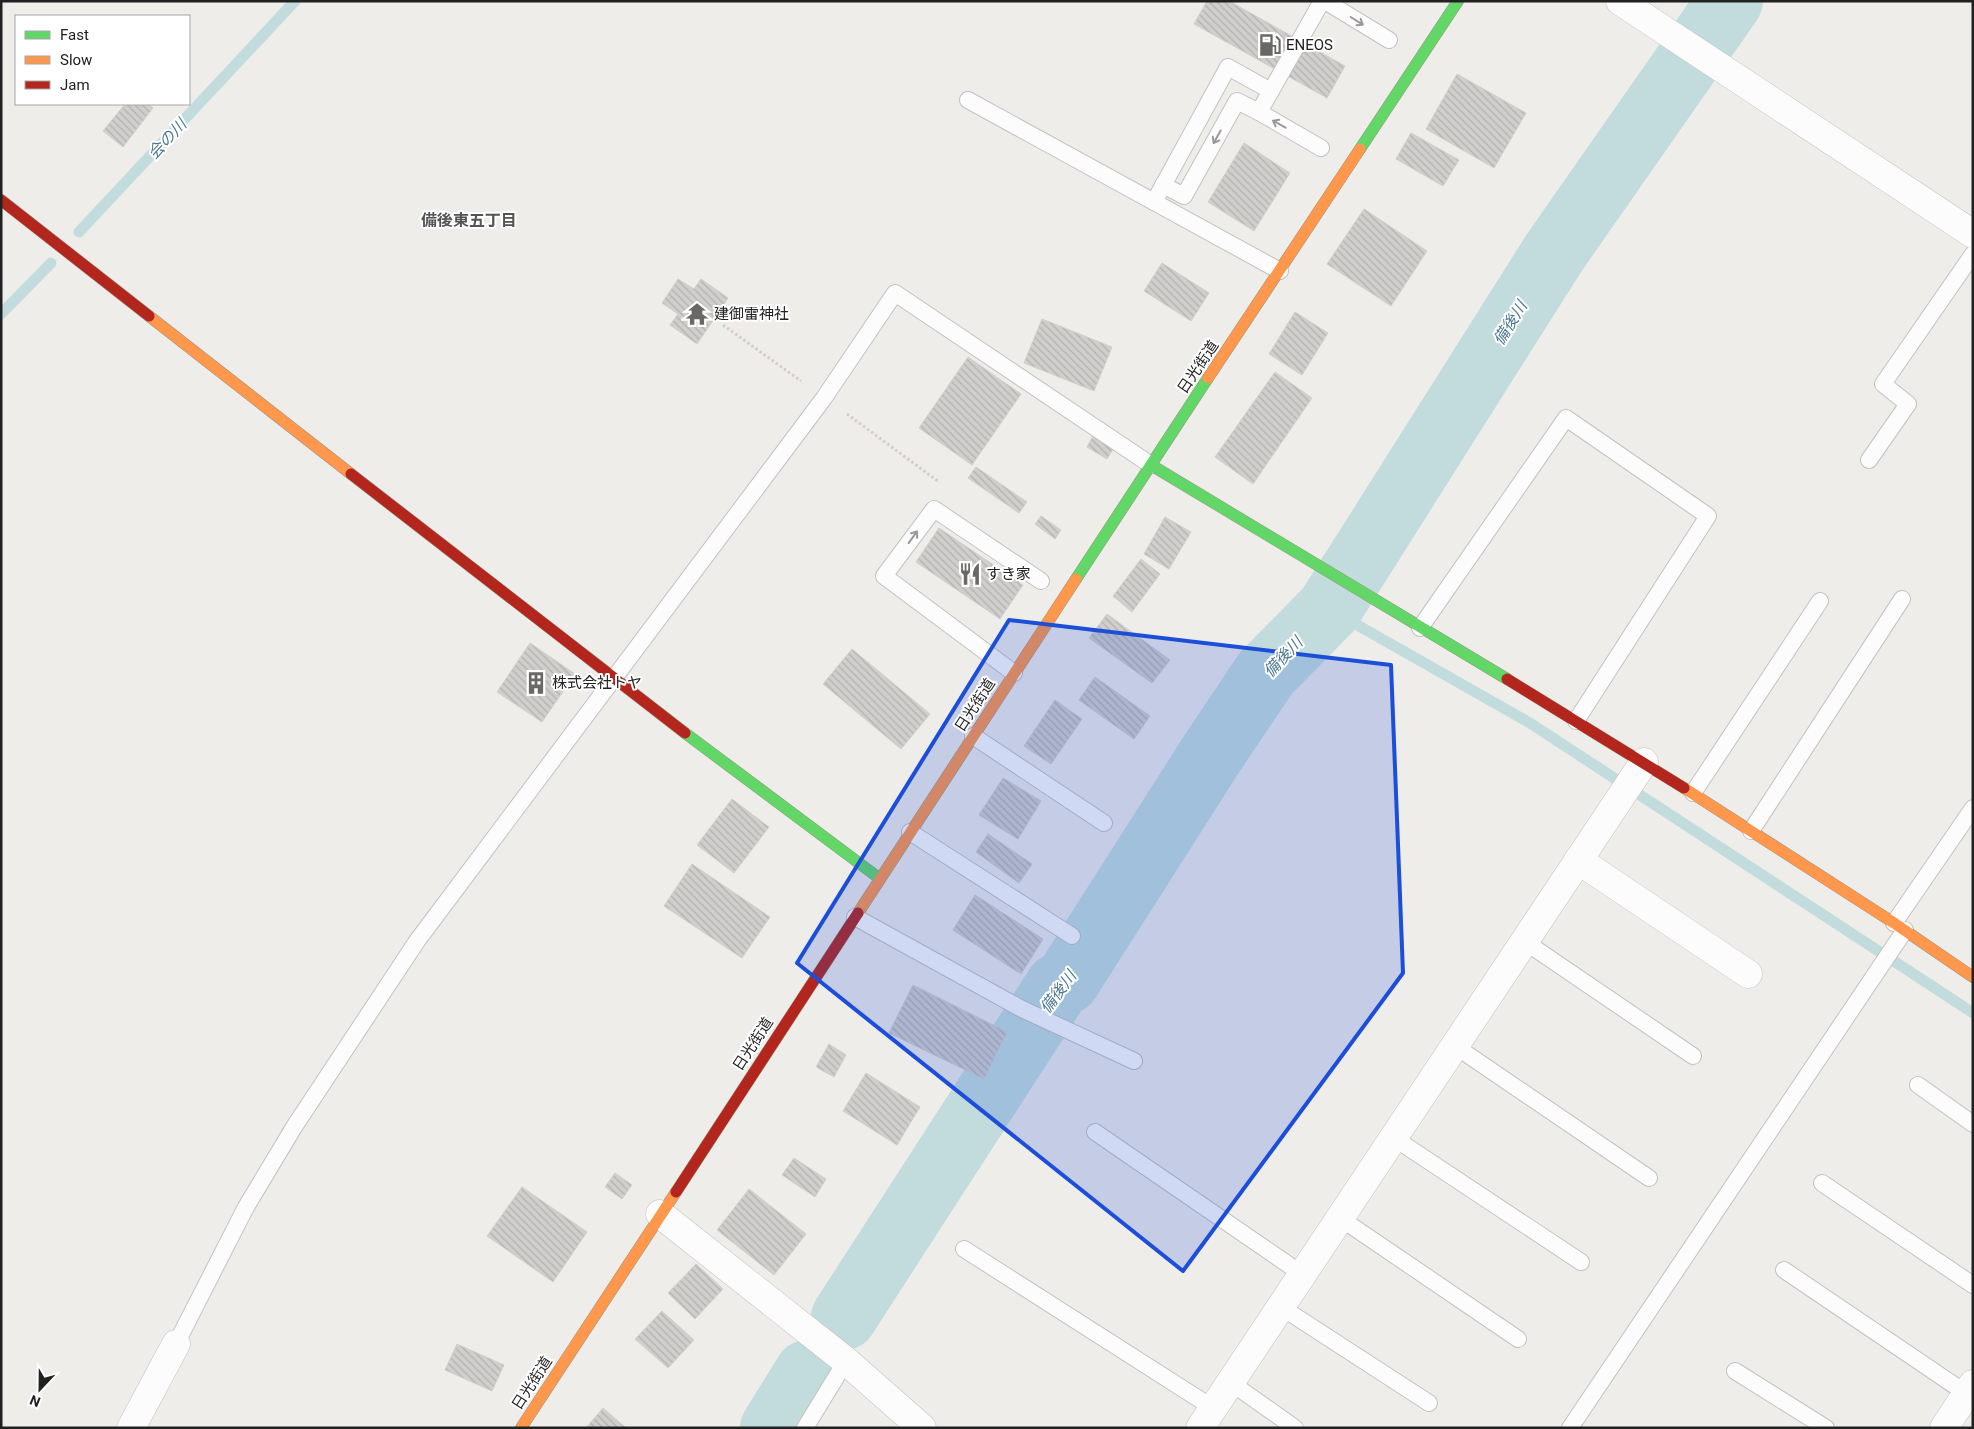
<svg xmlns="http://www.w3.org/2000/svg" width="1974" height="1429" font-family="Roboto,'Noto Sans JP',sans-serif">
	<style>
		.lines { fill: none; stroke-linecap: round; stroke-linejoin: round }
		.stream { stroke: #c2dcdd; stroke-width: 11 }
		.river { stroke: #c2dcdd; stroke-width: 66 }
		.building { fill: url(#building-back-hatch); stroke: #d2cecc }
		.lane-casing { stroke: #c2c2c0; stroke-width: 18 }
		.street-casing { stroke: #c2c2c0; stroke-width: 29 }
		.fast-casing { stroke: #989684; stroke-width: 12 }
		.slow-casing { stroke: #989684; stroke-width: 12 }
		.jam-casing { stroke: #989684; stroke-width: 12 }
		.path { stroke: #d6caca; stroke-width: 3; stroke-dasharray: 2.5 2.5; stroke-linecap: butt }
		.lane { stroke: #fdfcfc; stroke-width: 16 }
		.street { stroke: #fdfcfc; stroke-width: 28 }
		.fast { stroke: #63d668; stroke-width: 11 }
		.slow { stroke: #ff974d; stroke-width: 11 }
		.jam { stroke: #b3261e; stroke-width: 11 }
		.oneway { stroke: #9a9999 }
		.marked { fill: #1d4ed8; fill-opacity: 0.2; stroke: #1d4ed8; stroke-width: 4; stroke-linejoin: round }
		.labels { text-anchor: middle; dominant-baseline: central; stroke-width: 4; stroke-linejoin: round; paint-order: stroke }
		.poi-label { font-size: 15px; fill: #212121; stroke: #fff; text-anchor: start }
		.street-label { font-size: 15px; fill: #212121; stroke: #fff }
		.water-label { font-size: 16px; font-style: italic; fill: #4d7990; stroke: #fff }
		.neighbourhood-label { font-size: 16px; font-weight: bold; fill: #545454; stroke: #fff }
	</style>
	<defs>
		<pattern id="building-back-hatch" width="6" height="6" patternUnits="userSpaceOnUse" patternTransform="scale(1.25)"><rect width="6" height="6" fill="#d1cfcd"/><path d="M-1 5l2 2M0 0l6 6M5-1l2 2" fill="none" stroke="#b3b1b0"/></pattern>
	</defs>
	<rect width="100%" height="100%" fill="#efedea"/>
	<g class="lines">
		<g class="stream">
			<path d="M79,232L295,1"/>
			<path d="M1,314L51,263"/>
			<path d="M1329,609L1530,723L1973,1013"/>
		</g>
		<g class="river">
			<path d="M844,1317L1058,986L1067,981L1209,758L1266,673L1329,609L1554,253L1730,1"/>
			<path d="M773,1428L807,1373"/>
		</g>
	</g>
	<g class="building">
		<path d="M1207,1H1229L1345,66L1327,98L1194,24Z"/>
		<path d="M1457,74L1526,113L1494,168L1426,129Z"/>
		<path d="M125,104H148L153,108L123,147L103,131Z"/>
		<path d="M1411,133L1459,160L1443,186L1396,159Z"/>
		<path d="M1244,143L1290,173L1254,231L1208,202Z"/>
		<path d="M1364,209L1427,251L1391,306L1327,264Z"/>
		<path d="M1162,263L1209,293L1191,321L1144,291Z"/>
		<path d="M678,279L694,289L701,279L728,298L697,344L670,325L678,314L662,303Z"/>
		<path d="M1295,312L1328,333L1302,375L1269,354Z"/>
		<path d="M1042,319L1112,347L1094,391L1024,363Z"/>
		<path d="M968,357L1021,394L972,465L919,428Z"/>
		<path d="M1275,372L1312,398L1253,484L1215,457Z"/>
		<path d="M1094,434L1115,446L1107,459L1087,447Z"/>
		<path d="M976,467L1027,502L1019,513L968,478Z"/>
		<path d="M1041,516L1061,530L1055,539L1035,524Z"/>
		<path d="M1165,517L1191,532L1169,569L1144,554Z"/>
		<path d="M939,528L1023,585L1000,619L916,562Z"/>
		<path d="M1141,559L1160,574L1132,612L1113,596Z"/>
		<path d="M1107,614L1170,660L1152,683L1089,638Z"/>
		<path d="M530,643L575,674L542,722L497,692Z"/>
		<path d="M852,649L930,714L901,749L823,684Z"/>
		<path d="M1095,677L1150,716L1134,739L1079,700Z"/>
		<path d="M1055,700L1082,719L1051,764L1024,746Z"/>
		<path d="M1003,778L1041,801L1018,839L979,815Z"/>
		<path d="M732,799L769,827L734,873L697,845Z"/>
		<path d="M988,834L1032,864L1019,883L976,852Z"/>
		<path d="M692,864L770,917L742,958L664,906Z"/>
		<path d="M975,895L1043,939L1021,974L953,930Z"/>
		<path d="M913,985L1007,1032L984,1079L889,1033Z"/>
		<path d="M829,1044L846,1055L834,1077L816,1067Z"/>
		<path d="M866,1073L920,1107L897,1145L843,1111Z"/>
		<path d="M794,1158L826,1179L815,1197L782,1175Z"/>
		<path d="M615,1173L632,1185L622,1199L605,1187Z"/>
		<path d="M522,1187L587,1232L553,1282L487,1236Z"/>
		<path d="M749,1189L806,1234L774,1275L717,1230Z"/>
		<path d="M696,1264L723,1289L695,1319L668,1293Z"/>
		<path d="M662,1311L694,1340L668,1368L635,1339Z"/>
		<path d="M457,1344L504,1365L492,1391L445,1370Z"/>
		<path d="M603,1408L626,1428H586Z"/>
	</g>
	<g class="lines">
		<defs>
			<g id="lane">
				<path d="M1325,1L1389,40"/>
				<path d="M968,100L1280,271"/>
				<path d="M1321,148L1259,112L1322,1"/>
				<path d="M1163,185L1184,196L1237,101L1259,112"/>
				<path d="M1154,202L1228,67L1271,91"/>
				<path d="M1869,460L1908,404L1883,384L1973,254"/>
				<path d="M1420,628L1566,418L1708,516L1576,721"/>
				<path d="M1014,673L884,576L934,509L1041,581"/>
				<path d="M973,736L1104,823"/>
				<path d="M1693,793L1820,601"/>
				<path d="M1751,831L1902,599"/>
				<path d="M910,832L1072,936"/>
				<path d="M855,917L1022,1009L1134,1061"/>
				<path d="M1894,923L1973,808"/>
				<path d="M1524,941L1693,1056"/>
				<path d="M1455,1046L1649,1178"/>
				<path d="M1918,1085L1973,1124"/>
				<path d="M1095,1132L1302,1274"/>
				<path d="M1394,1138L1581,1262"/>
				<path d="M1822,1183L1973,1285"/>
				<path d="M1340,1218L1518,1339"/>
				<path d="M964,1249L1213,1408"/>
				<path d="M1784,1270L1973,1398"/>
				<path d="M1281,1307L1429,1403"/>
				<path d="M176,1344L246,1207L294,1127L417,941L824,398L895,293L1151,465"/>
				<path d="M1735,1371L1826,1428"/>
				<path d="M1230,1382L1295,1428"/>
				<path d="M805,1428L846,1361"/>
				<path d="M1570,1428L1905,930"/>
			</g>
			<g id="street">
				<path d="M1620,1L1973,234"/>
				<path d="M1578,860L1748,974"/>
				<path d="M660,1214L846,1361L922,1428"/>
				<path d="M131,1428L176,1344"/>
				<path d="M1200,1428L1644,762"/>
				<path d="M1944,1428L1973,1384"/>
			</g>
			<g id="fast">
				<path d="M1360,149L1458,1"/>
				<path d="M1151,465L1507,679"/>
				<path d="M1076,579L1208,378"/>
				<path d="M685,733L879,878"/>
			</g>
			<g id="slow">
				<path d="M149,316L351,474"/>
				<path d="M1208,378L1360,149"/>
				<path d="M1684,788L1894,923L1973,977"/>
				<path d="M858,913L1076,579"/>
				<path d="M521,1428L676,1192"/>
			</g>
			<g id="jam">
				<path d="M1,200L149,316"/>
				<path d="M351,474L685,733"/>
				<path d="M1507,679L1684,788"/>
				<path d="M676,1192L858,913"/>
			</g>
		</defs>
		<use href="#lane" class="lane-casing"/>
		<use href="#street" class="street-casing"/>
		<use href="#fast" class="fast-casing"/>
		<use href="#slow" class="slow-casing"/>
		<use href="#jam" class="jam-casing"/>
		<g class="path">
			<path d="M723,325L801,381"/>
			<path d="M847,414L939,482"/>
		</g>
		<use href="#lane" class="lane"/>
		<use href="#street" class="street"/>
		<use href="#fast" class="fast"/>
		<use href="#slow" class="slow"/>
		<use href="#jam" class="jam"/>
	</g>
	<defs><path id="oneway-shaft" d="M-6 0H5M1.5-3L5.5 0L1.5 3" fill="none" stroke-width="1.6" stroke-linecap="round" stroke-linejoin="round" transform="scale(1.25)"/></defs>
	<g class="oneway">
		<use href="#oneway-shaft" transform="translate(1357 21) rotate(32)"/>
		<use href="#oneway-shaft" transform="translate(1279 124) rotate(-151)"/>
		<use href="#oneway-shaft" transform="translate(1217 137) rotate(119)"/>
		<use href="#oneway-shaft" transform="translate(913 537) rotate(-54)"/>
	</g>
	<path class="marked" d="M1009,620L1391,665L1403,973L1183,1271L797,963Z"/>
	<defs>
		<symbol id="fuel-bare" viewBox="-9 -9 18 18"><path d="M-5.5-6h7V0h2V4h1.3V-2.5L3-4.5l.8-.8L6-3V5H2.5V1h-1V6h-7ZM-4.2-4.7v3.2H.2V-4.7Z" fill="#696867" stroke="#fff" stroke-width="2.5" paint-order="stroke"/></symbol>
		<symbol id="temple-bare" viewBox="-9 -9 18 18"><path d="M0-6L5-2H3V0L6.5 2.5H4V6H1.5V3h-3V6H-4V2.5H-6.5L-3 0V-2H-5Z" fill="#696867" stroke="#fff" stroke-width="2.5" paint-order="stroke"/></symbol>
		<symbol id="restaurant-bare" viewBox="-9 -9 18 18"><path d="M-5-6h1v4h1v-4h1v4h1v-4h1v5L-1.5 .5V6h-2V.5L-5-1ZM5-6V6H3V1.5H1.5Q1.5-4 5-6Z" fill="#696867" stroke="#fff" stroke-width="2.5" paint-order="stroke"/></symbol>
		<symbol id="building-bare" viewBox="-9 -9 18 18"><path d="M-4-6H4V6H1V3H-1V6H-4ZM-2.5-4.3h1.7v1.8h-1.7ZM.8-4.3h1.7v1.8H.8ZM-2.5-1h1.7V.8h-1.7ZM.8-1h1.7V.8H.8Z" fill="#696867" stroke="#fff" stroke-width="2.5" paint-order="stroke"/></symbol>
	</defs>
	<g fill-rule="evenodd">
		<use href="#fuel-bare" x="1254" y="29" width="32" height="32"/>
		<use href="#temple-bare" x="681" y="298" width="32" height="32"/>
		<use href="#restaurant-bare" x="954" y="558" width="32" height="32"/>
		<use href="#building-bare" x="520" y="667" width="32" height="32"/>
	</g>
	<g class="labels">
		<g class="poi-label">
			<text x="1286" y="45">ENEOS</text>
			<text x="714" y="314">建御雷神社</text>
			<text x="986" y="574">すき家</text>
			<text x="552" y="683">株式会社トヤ</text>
		</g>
		<g class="street-label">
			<text transform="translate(1198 367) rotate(-56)">日光街道</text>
			<text transform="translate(975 705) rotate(-57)">日光街道</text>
			<text transform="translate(753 1044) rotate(-57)">日光街道</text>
			<text transform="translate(532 1383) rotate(-57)">日光街道</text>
		</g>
		<g class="water-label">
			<text transform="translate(167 139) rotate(-47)">会の川</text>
			<text transform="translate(1510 323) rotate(-58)">備後川</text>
			<text transform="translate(1283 657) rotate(-47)">備後川</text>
			<text transform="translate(1058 992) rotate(-53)">備後川</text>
		</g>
		<g class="neighbourhood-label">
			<text x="469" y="220">備後東五丁目</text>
		</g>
	</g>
	<rect width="1974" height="1429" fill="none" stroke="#212121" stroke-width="5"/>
	<rect x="15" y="15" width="175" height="90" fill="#ffffff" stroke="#a6a6a6"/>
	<rect x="25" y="31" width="25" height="8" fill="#63d668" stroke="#a6a6a6"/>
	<text x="60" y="40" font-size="15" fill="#212121">Fast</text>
	<rect x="25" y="56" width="25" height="8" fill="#ff974d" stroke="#a6a6a6"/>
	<text x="60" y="65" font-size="15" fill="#212121">Slow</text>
	<rect x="25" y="81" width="25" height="8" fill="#b3261e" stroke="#a6a6a6"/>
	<text x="60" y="90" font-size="15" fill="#212121">Jam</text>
	<g transform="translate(40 1389) rotate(202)" stroke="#ffffff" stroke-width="4" paint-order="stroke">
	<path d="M0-4L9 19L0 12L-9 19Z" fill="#212121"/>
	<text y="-8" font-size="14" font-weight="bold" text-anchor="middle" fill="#212121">N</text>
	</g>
</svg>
